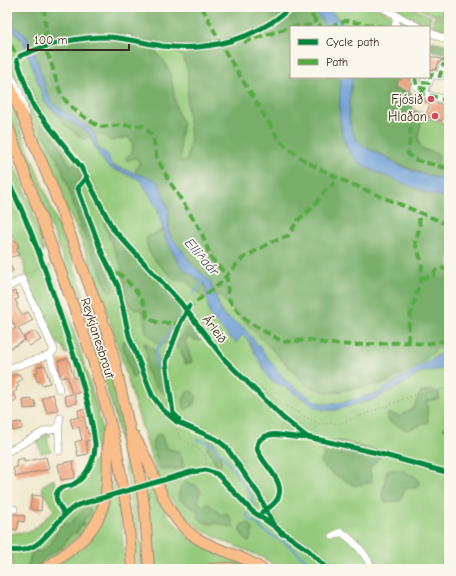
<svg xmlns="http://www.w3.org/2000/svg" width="456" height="576" font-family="'Comic Neue',sans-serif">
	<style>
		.green { fill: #95ca7b; stroke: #687a4c }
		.forest { fill: #78ae6b; stroke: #5a6c44; fill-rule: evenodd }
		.water { fill: #6a9cd5; stroke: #52637a }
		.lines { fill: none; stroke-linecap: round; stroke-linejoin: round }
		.stream { stroke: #6a9cd5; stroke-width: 2 }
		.building { fill: #eda27c }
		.minor-casing { stroke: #968a76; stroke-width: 8 }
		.highway-casing { stroke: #968a76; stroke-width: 12 }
		.path { stroke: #968a76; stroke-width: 1; stroke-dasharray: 1 3; stroke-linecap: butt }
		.minor { stroke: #fff; stroke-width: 7 }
		.highway { stroke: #f8bd89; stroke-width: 10 }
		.quiet { stroke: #55ab43; stroke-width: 4; stroke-dasharray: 8 4; stroke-linecap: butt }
		.cycleway-casing { stroke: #fbf7ec; stroke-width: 8 }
		.cycleway { stroke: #00873e; stroke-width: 5 }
		.poi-dot { fill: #d1495b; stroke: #fbf7ec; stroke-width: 1.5 }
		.labels { text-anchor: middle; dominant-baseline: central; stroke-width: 3.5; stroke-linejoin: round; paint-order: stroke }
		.poi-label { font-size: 13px; fill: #3b2a1e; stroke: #fbf7ec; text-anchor: end }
		.street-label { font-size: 13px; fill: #3b2a1e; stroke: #fbf7ec }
		.water-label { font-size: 14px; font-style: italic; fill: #4e5867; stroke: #fbf7ec }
	</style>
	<rect width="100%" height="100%" fill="#fbf7ec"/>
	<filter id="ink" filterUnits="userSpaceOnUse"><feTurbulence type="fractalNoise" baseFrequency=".025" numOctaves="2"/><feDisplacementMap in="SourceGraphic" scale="8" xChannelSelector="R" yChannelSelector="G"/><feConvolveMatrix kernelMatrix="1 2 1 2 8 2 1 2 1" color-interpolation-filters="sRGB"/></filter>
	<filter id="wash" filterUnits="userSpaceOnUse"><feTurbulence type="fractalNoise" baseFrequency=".012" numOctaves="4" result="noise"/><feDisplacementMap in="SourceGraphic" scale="16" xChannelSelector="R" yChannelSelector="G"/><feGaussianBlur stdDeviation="0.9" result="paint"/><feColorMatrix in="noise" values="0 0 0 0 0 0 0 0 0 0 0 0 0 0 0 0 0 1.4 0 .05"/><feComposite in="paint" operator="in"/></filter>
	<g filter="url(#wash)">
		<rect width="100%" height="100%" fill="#f0e9cf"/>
		<g class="green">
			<path d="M7,7H376L414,27H291V77H396L394,88L411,93L413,110L424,114L423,117L449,124V569H278C266,557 250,552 235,546C193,529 175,513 156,473L111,324L88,257L77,229L64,204L30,116L22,86L17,81L8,64Z"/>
			<path d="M387,7H411L431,17L428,27Z"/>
			<path d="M417,7H449V17L435,16Z"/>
			<path d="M434,18L449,19V29L443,31L432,26Z"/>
			<path d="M7,95L70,255L108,365L121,412L135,478L144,569H136L133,526L127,477L116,419L86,319L7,110Z"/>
			<path d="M7,147L33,210V215L44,251L37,253L42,268L49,266C66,304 78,343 90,384C95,402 101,421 104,440C109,466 104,497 92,520C80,540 55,553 38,569H12V555H7V534L32,531L54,510L43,492L42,486L54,479L57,488L73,487L97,457L90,411L71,353L66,354L62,346L54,341L29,287L22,256L7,226Z"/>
			<path d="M49,433L51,435L47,439L51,451L41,453L37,439Z"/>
			<path d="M149,475L168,516L185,534L256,569H243L237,567L154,569L145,476Z"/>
			<path d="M112,480H116L126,569H96L86,564H74L52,569C89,540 107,530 112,480Z"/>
		</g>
		<g class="forest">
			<path d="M11,7H312L327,27H291V77H341C340,104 338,120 346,146L425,193L449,198V345L437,349L420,364L386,383L330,393L307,386L221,297L215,295C209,273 184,259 172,239C166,229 171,220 168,209C166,198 158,188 153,179L134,174L139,164V160L134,158L127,161L126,159V157L132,153L133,145L129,137L110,141L105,136L95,133L57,107L51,101L46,90L36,57L25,35L14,27ZM157,49L174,50L183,57L188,72L187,107L191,137L187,160L181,162L180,137L183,123C169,102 179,72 157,54Z"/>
			<path d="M432,41L449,45V53C441,53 432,54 429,46Z"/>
			<path d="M353,77H397L394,88L411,93L413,110L424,114C421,124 412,145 426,150C432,152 436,152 440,157L437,163L443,165L444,158L449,156V181C425,175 407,169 386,157C377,152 367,150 359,142C344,128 349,95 353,77Z"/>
			<path d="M57,114L86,130L91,136L83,139L64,124Z"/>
			<path d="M43,122L49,127L70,165H78L83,175L77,185V190L113,286V291H109L82,230L61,166L43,133L41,125Z"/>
			<path d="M105,220L109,222L136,256L183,303L185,310L181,318L176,321L177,330L173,339L160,346L146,332L143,311L131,307L127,299L122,268L104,224Z"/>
			<path d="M162,230L179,264L186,271L204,283L208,297L203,298L186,281H176C164,269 146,257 146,238Z"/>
			<path d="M194,325L199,327L205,331L204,338C197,343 194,339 188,336L185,341L192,362L185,364L182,353L177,348V345L186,328Z"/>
			<path d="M124,341L130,343L139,368L136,376L132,378L122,343Z"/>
			<path d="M144,343C161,350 163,375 165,391L162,393L152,382L146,370L147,356Z"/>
			<path d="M431,390L439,392V399L427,401L428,422L407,430L390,422L387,417L388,413L400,416L413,409L421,392Z"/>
			<path d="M192,391L197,396L193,405L186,410L184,408L183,400L187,392Z"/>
			<path d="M161,434L166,448L180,452L184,467C178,470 166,470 159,468L152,443L156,435Z"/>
			<path d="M210,439L214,441C216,448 223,459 221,466L215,463L211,453L207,450L208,441Z"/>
			<path d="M336,440L384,452L370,468L372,482L354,486C341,476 331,476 321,463L324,452Z"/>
			<path d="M387,470H400L416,477L419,483L416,488L405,489L400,501L385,502L382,495Z"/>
			<path d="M186,481L198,487L201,492C196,498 198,501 202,506L209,504L221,515L226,513L231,519L234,528L215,523L211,524L203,522L198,517V511L179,499C177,492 181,485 186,481Z"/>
			<path d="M85,508H89L91,514L84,519L83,525L80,526L77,533H72L62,547L46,557L35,569H27L32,552L35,550L40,552L52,543V539L62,524L70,523Z"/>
			<path d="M249,523L253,530L249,542L246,541L240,531L242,524Z"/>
		</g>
		<g class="water">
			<path d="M7,7H11L14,27L25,35L36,57L46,90L51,101L57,107L92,130L96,136L97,147L108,155L111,165L153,179L159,183L169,211L168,232L194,267L209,280L223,315L245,329L285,380L316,402L325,404H336L381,392L394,382L442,353L449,352V368L421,372L405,383L375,399L335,410H324L315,407L287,388L270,380L247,338L242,335L236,343L212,319C206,308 209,295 204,283L186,271L179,264L164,235L158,210L141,180L108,167L94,147L90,133L57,114L45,103L24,43L12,29Z"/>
			<path d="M312,7H327L344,25L348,27H327Z"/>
			<path d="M341,77H353C349,95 344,128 359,142C367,150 377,152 386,157C390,159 392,162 396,164C413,172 431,177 449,181V198C429,195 412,187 394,179C385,176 376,173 368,168C334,150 339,110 341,77Z"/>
		</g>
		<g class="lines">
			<g class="stream">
				<path d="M193,294L205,280"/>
				<path d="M156,369V350L173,329"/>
				<path d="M197,439L212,445L225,458L252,496V507L247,515V518L259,525L262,530L287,544L317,569"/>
			</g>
		</g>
		<g id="blocks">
			<g class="building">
				<path d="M429,56L449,61V62L442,60L438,63L436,70L429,69Z"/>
				<path d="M402,77H409L408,80H411L409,90L396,87L398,79L402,80Z"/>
				<path d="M420,98L447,106L442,121L426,116L430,103L420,100Z"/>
				<path d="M16,240L19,247L16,248L19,255L8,258L13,271L7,274V244Z"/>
				<path d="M15,291L19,298L15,300L18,305L16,306L22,315L28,312L33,320L18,328L25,340L9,349L7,346V333L16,328L7,312V295Z"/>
				<path d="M35,331L41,340L29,346L24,337Z"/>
				<path d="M68,358L74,378L77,377L81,392L74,394L77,403L67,405L64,396L72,394L67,376L62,378L60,374L58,361Z"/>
				<path d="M45,365L50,383L42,385L40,381H37L35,373L38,372L37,367Z"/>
				<path d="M15,374L16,375L19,374L22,379L17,383L19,386L16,388L17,390L13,393L17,399L13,402L9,396L7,397V379Z"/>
				<path d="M53,394L58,410L47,413L42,398Z"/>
				<path d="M32,399V401H35L36,408L24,409L23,400Z"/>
				<path d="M86,409L88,416L84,417L88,434L92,433L94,439L86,441L88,454L78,456L75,442L82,440L79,427L73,428L70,419L79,417L78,410Z"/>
				<path d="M21,422L22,429L13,431L12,423Z"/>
				<path d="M46,457L49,469L16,477L13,468L17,467L16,460L24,458V462Z"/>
				<path d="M73,461L75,478L61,480L58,464Z"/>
				<path d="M32,495L42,496L41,511L30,509Z"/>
				<path d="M15,514L25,516L24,522L19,521L17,530L7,529L10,515Z"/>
			</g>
		</g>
	</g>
	<g filter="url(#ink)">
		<use href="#blocks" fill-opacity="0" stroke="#968a76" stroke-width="1"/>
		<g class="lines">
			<defs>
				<g id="minor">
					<path d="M381,7L419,27"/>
					<path d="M395,27L397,16"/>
					<path d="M429,32L449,41"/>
					<path d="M449,67L443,65L440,76L431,74L429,83L424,82L422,93L449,101"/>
					<path d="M7,72C17,84 23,98 25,114"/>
					<path d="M415,77L417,87L426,89"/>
					<path d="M7,234V235"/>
					<path d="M7,288L22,279L54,350L50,355L7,369"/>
					<path d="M50,355L59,389"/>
					<path d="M59,451C60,439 57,429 60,418"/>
					<path d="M7,452L45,431L57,429"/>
					<path d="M7,510L14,509"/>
					<path d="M333,536L341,532C354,541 366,554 372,569"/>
				</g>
				<g id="highway">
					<path d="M7,79L51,184L110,340L139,471L145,512L149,569"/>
					<path d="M7,124L92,357L110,422L116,445L128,517L132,569"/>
					<path d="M134,436C157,470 160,515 198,539C218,551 243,555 262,569"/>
					<path d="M45,569C58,558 74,549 86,536C115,506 105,465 109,428"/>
					<path d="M211,569L227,568L236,569"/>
				</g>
			</defs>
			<use href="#minor" class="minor-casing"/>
			<use href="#highway" class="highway-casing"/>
			<g class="path">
				<path d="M414,7L436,17L449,18"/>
				<path d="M430,25L432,17"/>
				<path d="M445,32L449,30"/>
				<path d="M35,50C46,41 61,38 75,36C95,33 115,32 136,36C144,37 151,40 159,41C204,46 251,38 285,7"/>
				<path d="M7,59L14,57"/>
				<path d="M19,59L42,111L88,170L117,228L181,295L226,354L249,378L280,403L319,424L341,423L414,395L449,388"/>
				<path d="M17,60L18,75"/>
				<path d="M411,127L415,93"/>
				<path d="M94,179L85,184L83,190C91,211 98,233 107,253C111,262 116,269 119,278C136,324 136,377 173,413"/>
				<path d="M27,273L49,263"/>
				<path d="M56,339L67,337"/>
				<path d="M179,418L217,434L231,446L260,488L281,527L314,548L333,569"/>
				<path d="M177,422L175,424L180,439C195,446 209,450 206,470"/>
				<path d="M307,437L311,434L318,425"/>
			</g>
			<use href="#minor" class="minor"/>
			<use href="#highway" class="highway"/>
			<g class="quiet">
				<path d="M44,7L46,32L41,45C53,58 53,75 60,91C67,108 86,118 100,127L123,125L144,126L153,137L157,158L168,179L201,231L211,258L227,275L228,297L233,306L248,322L283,342L310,340L328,344L355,345L408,342L423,344L449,340"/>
				<path d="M202,7L224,50L280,141L306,162L342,180L449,225"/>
				<path d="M302,7L310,13L321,27"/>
				<path d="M291,27L313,25L316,20"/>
				<path d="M330,27L345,21L386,27"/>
				<path d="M7,34L15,54"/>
				<path d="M244,42L291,27"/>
				<path d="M449,67L443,65L440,76L431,74L429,83L424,82L422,93L449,101"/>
				<path d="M415,77L417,87L427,89"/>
				<path d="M411,127L408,154L413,159L449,169"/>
				<path d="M117,272C131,284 146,298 147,317L156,322L180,324"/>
				<path d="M421,278L433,276L435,271L443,268L449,271"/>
				<path d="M187,309L219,284L242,259L273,241L288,236L298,220L315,205L325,191L335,182"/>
				<path d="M408,342L409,321L421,278L422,263L415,243L420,226L418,213"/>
				<path d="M443,432L449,430"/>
			</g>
			<defs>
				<g id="cycleway">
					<path d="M20,56C47,44 78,37 108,37C126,38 144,43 162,46C208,52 257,39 291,7"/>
					<path d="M17,60L33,106L81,167L113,229L180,302L224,359L283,418L307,437L377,453L449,473"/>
					<path d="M87,177L79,186L78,189L102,253L118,286L129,336L152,395L163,410L177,422L216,439L226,447L259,495L273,524L282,534"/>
					<path d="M7,179C30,224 46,272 62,320C75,359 90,401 95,443C96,457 87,477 74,484C71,486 66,486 63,487C49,494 60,507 65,515"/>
					<path d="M179,419L173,413L166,362L180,324L189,306"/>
					<path d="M262,512C313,485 234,453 264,437C276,430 293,440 307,437"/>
					<path d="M7,550C12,550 18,551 23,550C47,546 57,515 78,505L191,472L206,470L217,474L252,511L308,550L327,569"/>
				</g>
			</defs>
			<use href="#cycleway" class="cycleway-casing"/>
			<use href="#cycleway" class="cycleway"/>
		</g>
	</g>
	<g class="poi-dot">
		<circle cx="431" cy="99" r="4"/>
		<circle cx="435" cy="116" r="4"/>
	</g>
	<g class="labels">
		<g class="poi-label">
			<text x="423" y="99">Fjósið</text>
			<text x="427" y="116">Hlaðan</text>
		</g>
		<g class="street-label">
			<text transform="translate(215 329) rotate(53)">Árleið</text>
			<text transform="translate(98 338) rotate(72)">Reykjanesbraut</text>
		</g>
		<g class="water-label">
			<text transform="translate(202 257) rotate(49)">Elliðaár</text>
		</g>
	</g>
	<rect width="456" height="576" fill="none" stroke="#fbf7ec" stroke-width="24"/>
	<rect x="290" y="26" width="140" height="52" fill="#fbf7ec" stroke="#aea59a"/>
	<rect x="298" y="39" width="20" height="6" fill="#00873e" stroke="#aea59a"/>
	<text x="326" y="46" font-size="12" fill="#3b2a1e">Cycle path</text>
	<rect x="298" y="59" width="20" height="6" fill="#55ab43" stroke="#aea59a"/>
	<text x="326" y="66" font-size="12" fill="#3b2a1e">Path</text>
	<path d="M28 44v6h101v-6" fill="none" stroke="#3b2a1e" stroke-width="2"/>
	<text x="34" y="44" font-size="12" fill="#3b2a1e" stroke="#fbf7ec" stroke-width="3" paint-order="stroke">100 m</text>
</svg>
